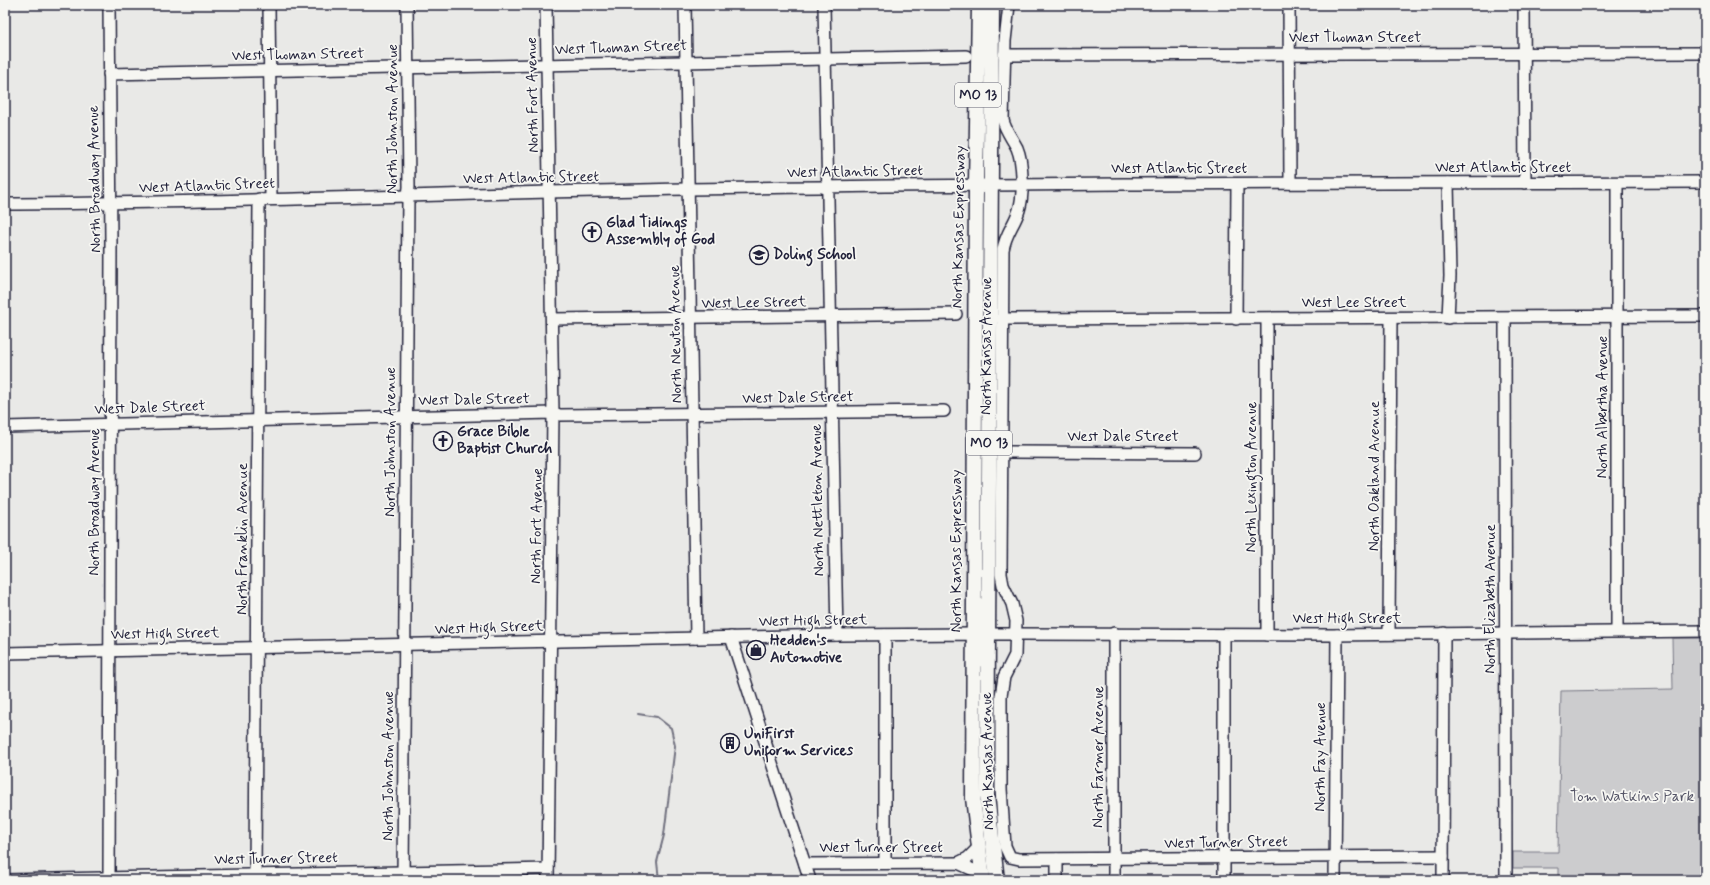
<svg xmlns="http://www.w3.org/2000/svg" width="1710" height="885" font-family="Mynerve,sans-serif">
	<style>
		.park { fill: #ccccce; stroke: #777784 }
		.lines { fill: none; stroke-linecap: round; stroke-linejoin: round }
		.stream { stroke: #71717f; stroke-width: 2 }
		.minor-casing { stroke: #22223b; stroke-width: 14 }
		.major-casing { stroke: #22223b; stroke-width: 17 }
		.minor { stroke: #f6f6f2; stroke-width: 11 }
		.major { stroke: #f6f6f2; stroke-width: 14 }
		.labels { text-anchor: middle; dominant-baseline: central; stroke-width: 3.5; stroke-linejoin: round; paint-order: stroke }
		.shield { fill: #f6f6f2; stroke: #626272; stroke-width: 1 }
		.shield-label { font-size: 14px; font-weight: bold; fill: #22223b }
		.street-label { font-size: 15px; fill: #22223b; stroke: #f6f6f2 }
		.poi-label { font-size: 15px; font-weight: bold; fill: #22223b; stroke: #f6f6f2; text-anchor: start }
		.park-label { font-size: 15px; fill: #555567; stroke: #f6f6f2 }
	</style>
	<rect width="100%" height="100%" fill="#e9e9e7"/>
	<filter id="ink" filterUnits="userSpaceOnUse"><feTurbulence type="fractalNoise" baseFrequency=".025" numOctaves="2"/><feDisplacementMap in="SourceGraphic" scale="8" xChannelSelector="R" yChannelSelector="G"/><feConvolveMatrix kernelMatrix="1 2 1 2 8 2 1 2 1" color-interpolation-filters="sRGB"/></filter>
	<g filter="url(#ink)">
		<path class="park" d="M1672,638H1705V880H1559V868H1513V852H1558L1561,691L1673,689Z"/>
		<g class="lines">
			<path class="stream" d="M638,714L657,717L671,728L675,746L664,835L657,862L659,880"/>
			<defs>
				<g id="minor">
					<path d="M109,5L111,242L109,880"/>
					<path d="M269,5L271,199"/>
					<path d="M546,5L553,413L548,880"/>
					<path d="M685,5L696,638"/>
					<path d="M824,5L837,635"/>
					<path d="M1009,5L1005,41L1003,120C1005,130 1012,138 1017,148C1023,162 1024,195 1019,210C1015,224 1005,234 1003,250L1001,574L1003,585L1012,604L1016,621L1015,655L1004,677L1001,696V789L1005,846L1010,857L1019,859L1443,856"/>
					<path d="M1289,5L1290,183"/>
					<path d="M1524,5L1525,183"/>
					<path d="M1004,55L1705,53"/>
					<path d="M109,74L966,56"/>
					<path d="M1617,183V631"/>
					<path d="M5,204C233,203 461,193 688,189C1027,183 1366,183 1705,182"/>
					<path d="M1448,318L1450,276L1448,183"/>
					<path d="M1505,318L1506,880"/>
					<path d="M552,319L956,314"/>
					<path d="M1002,319L1705,316"/>
					<path d="M1236,319L1237,184"/>
					<path d="M5,427L553,413L560,415L944,411"/>
					<path d="M1002,452L1195,453"/>
					<path d="M980,604L982,628L988,634L1332,635L1705,631"/>
					<path d="M1389,634L1391,318"/>
					<path d="M1267,635V319"/>
					<path d="M731,637L810,880"/>
					<path d="M5,653L837,635L974,634L979,639L982,661"/>
					<path d="M1057,859V880"/>
					<path d="M885,863V635"/>
					<path d="M958,863L968,858L979,847"/>
					<path d="M805,864L958,863L982,874"/>
					<path d="M5,880L548,869"/>
					<path d="M255,880L259,199"/>
					<path d="M403,880L408,196L409,187L407,5"/>
					<path d="M1114,880V633"/>
					<path d="M1224,880V635"/>
					<path d="M1335,880L1337,635"/>
					<path d="M1443,880L1444,633"/>
				</g>
				<g id="major">
					<path d="M979,5L976,185L973,798L983,880"/>
					<path d="M992,5L987,796L997,880"/>
				</g>
			</defs>
			<use href="#minor" class="minor-casing"/>
			<use href="#major" class="major-casing"/>
			<use href="#minor" class="minor"/>
			<use href="#major" class="major"/>
		</g>
	</g>
	<defs>
		<symbol id="church-ring" viewBox="-11 -11 22 22"><circle r="9.5" fill="#f6f6f2" stroke="#22223b" stroke-width="1.5"/><path d="M-1.2-6h2.4v3.5h3.3v2.4h-3.3V6h-2.4V-.1h-3.3v-2.4h3.3Z" fill="#22223b"/></symbol>
		<symbol id="school-ring" viewBox="-11 -11 22 22"><circle r="9.5" fill="#f6f6f2" stroke="#22223b" stroke-width="1.5"/><path d="M0-5L7-2L0 1L-7-2ZM-4 1L0 2.5L4 1V4Q0 6-4 4Z" fill="#22223b"/></symbol>
		<symbol id="shop-ring" viewBox="-11 -11 22 22"><circle r="9.5" fill="#f6f6f2" stroke="#22223b" stroke-width="1.5"/><path d="M-5-2.5h2.3a2.7 3.5 0 0 1 5.4 0H5L5.5 6h-11ZM-1.5-2.5h3a1.5 2.3 0 0 0-3 0Z" fill="#22223b"/></symbol>
		<symbol id="building-ring" viewBox="-11 -11 22 22"><circle r="9.5" fill="#f6f6f2" stroke="#22223b" stroke-width="1.5"/><path d="M-4-6H4V6H1V3H-1V6H-4ZM-2.5-4.3h1.7v1.8h-1.7ZM.8-4.3h1.7v1.8H.8ZM-2.5-1h1.7V.8h-1.7ZM.8-1h1.7V.8H.8Z" fill="#22223b"/></symbol>
	</defs>
	<g fill-rule="evenodd">
		<use href="#church-ring" x="581" y="221" width="22" height="22"/>
		<use href="#school-ring" x="748" y="244" width="22" height="22"/>
		<use href="#church-ring" x="432" y="430" width="22" height="22"/>
		<use href="#shop-ring" x="745" y="639" width="22" height="22"/>
		<use href="#building-ring" x="719" y="732" width="22" height="22"/>
	</g>
	<g class="labels">
		<g class="shield">
			<rect x="955" y="83" width="46" height="24" rx="3"/>
			<rect x="966" y="431" width="46" height="24" rx="3"/>
		</g>
		<g class="shield-label">
			<text x="978" y="95">MO 13</text>
			<text x="989" y="443">MO 13</text>
		</g>
		<g class="street-label">
			<text x="1355" y="38">West Thoman Street</text>
			<text transform="translate(621 48) rotate(-2)">West Thoman Street</text>
			<text transform="translate(298 55) rotate(-1)">West Thoman Street</text>
			<text transform="translate(533 95) rotate(-91)">North Fort Avenue</text>
			<text transform="translate(393 119) rotate(-90)">North Johnston Avenue</text>
			<text x="1503" y="168">West Atlantic Street</text>
			<text x="1179" y="169">West Atlantic Street</text>
			<text transform="translate(855 172) rotate(-1)">West Atlantic Street</text>
			<text transform="translate(531 178) rotate(-1)">West Atlantic Street</text>
			<text transform="translate(95 179) rotate(-91)">North Broadway Avenue</text>
			<text transform="translate(207 186) rotate(-2)">West Atlantic Street</text>
			<text transform="translate(959 227) rotate(-89)">North Kansas Expressway</text>
			<text transform="translate(754 303) rotate(-1)">West Lee Street</text>
			<text x="1354" y="303">West Lee Street</text>
			<text transform="translate(676 334) rotate(-91)">North Newton Avenue</text>
			<text transform="translate(987 346) rotate(-90)">North Kansas Avenue</text>
			<text transform="translate(798 398) rotate(-1)">West Dale Street</text>
			<text transform="translate(474 400) rotate(-1)">West Dale Street</text>
			<text transform="translate(1603 407) rotate(-90)">North Albertha Avenue</text>
			<text transform="translate(150 408) rotate(-2)">West Dale Street</text>
			<text x="1123" y="437">West Dale Street</text>
			<text transform="translate(391 442) rotate(-90)">North Johnston Avenue</text>
			<text transform="translate(1375 476) rotate(-90)">North Oakland Avenue</text>
			<text transform="translate(1252 477) rotate(-90)">North Lexington Avenue</text>
			<text transform="translate(818 500) rotate(-91)">North Nettleton Avenue</text>
			<text transform="translate(95 502) rotate(-90)">North Broadway Avenue</text>
			<text transform="translate(537 526) rotate(-89)">North Fort Avenue</text>
			<text transform="translate(243 539) rotate(-90)">North Franklin Avenue</text>
			<text transform="translate(957 551) rotate(-90)">North Kansas Expressway</text>
			<text transform="translate(1491 599) rotate(-90)">North Elizabeth Avenue</text>
			<text x="1347" y="619">West High Street</text>
			<text transform="translate(813 621) rotate(-1)">West High Street</text>
			<text transform="translate(489 628) rotate(-2)">West High Street</text>
			<text transform="translate(165 634) rotate(-1)">West High Street</text>
			<text transform="translate(1099 757) rotate(-90)">North Farmer Avenue</text>
			<text transform="translate(1321 757) rotate(-90)">North Fay Avenue</text>
			<text transform="translate(988 761) rotate(-91)">North Kansas Avenue</text>
			<text transform="translate(389 766) rotate(-90)">North Johnston Avenue</text>
			<text transform="translate(1226 843) rotate(-1)">West Turner Street</text>
			<text x="881" y="848">West Turner Street</text>
			<text transform="translate(276 859) rotate(-1)">West Turner Street</text>
		</g>
		<g class="poi-label">
			<text x="606" y="223">Glad Tidings<tspan x="606" dy="17">Assembly of God</tspan></text>
			<text x="773" y="255">Doling School</text>
			<text x="457" y="432">Grace Bible<tspan x="457" dy="17">Baptist Church</tspan></text>
			<text x="770" y="641">Hedden's<tspan x="770" dy="17">Automotive</tspan></text>
			<text x="744" y="734">UniFirst<tspan x="744" dy="17">Uniform Services</tspan></text>
		</g>
		<g class="park-label">
			<text x="1632" y="797">Tom Watkins Park</text>
		</g>
	</g>
	<rect width="1710" height="885" fill="none" stroke="#f6f6f2" stroke-width="20"/>
	<rect x="10" y="10" width="1690" height="865" fill="none" stroke="#22223b" stroke-width="1.5" filter="url(#ink)"/>
</svg>
